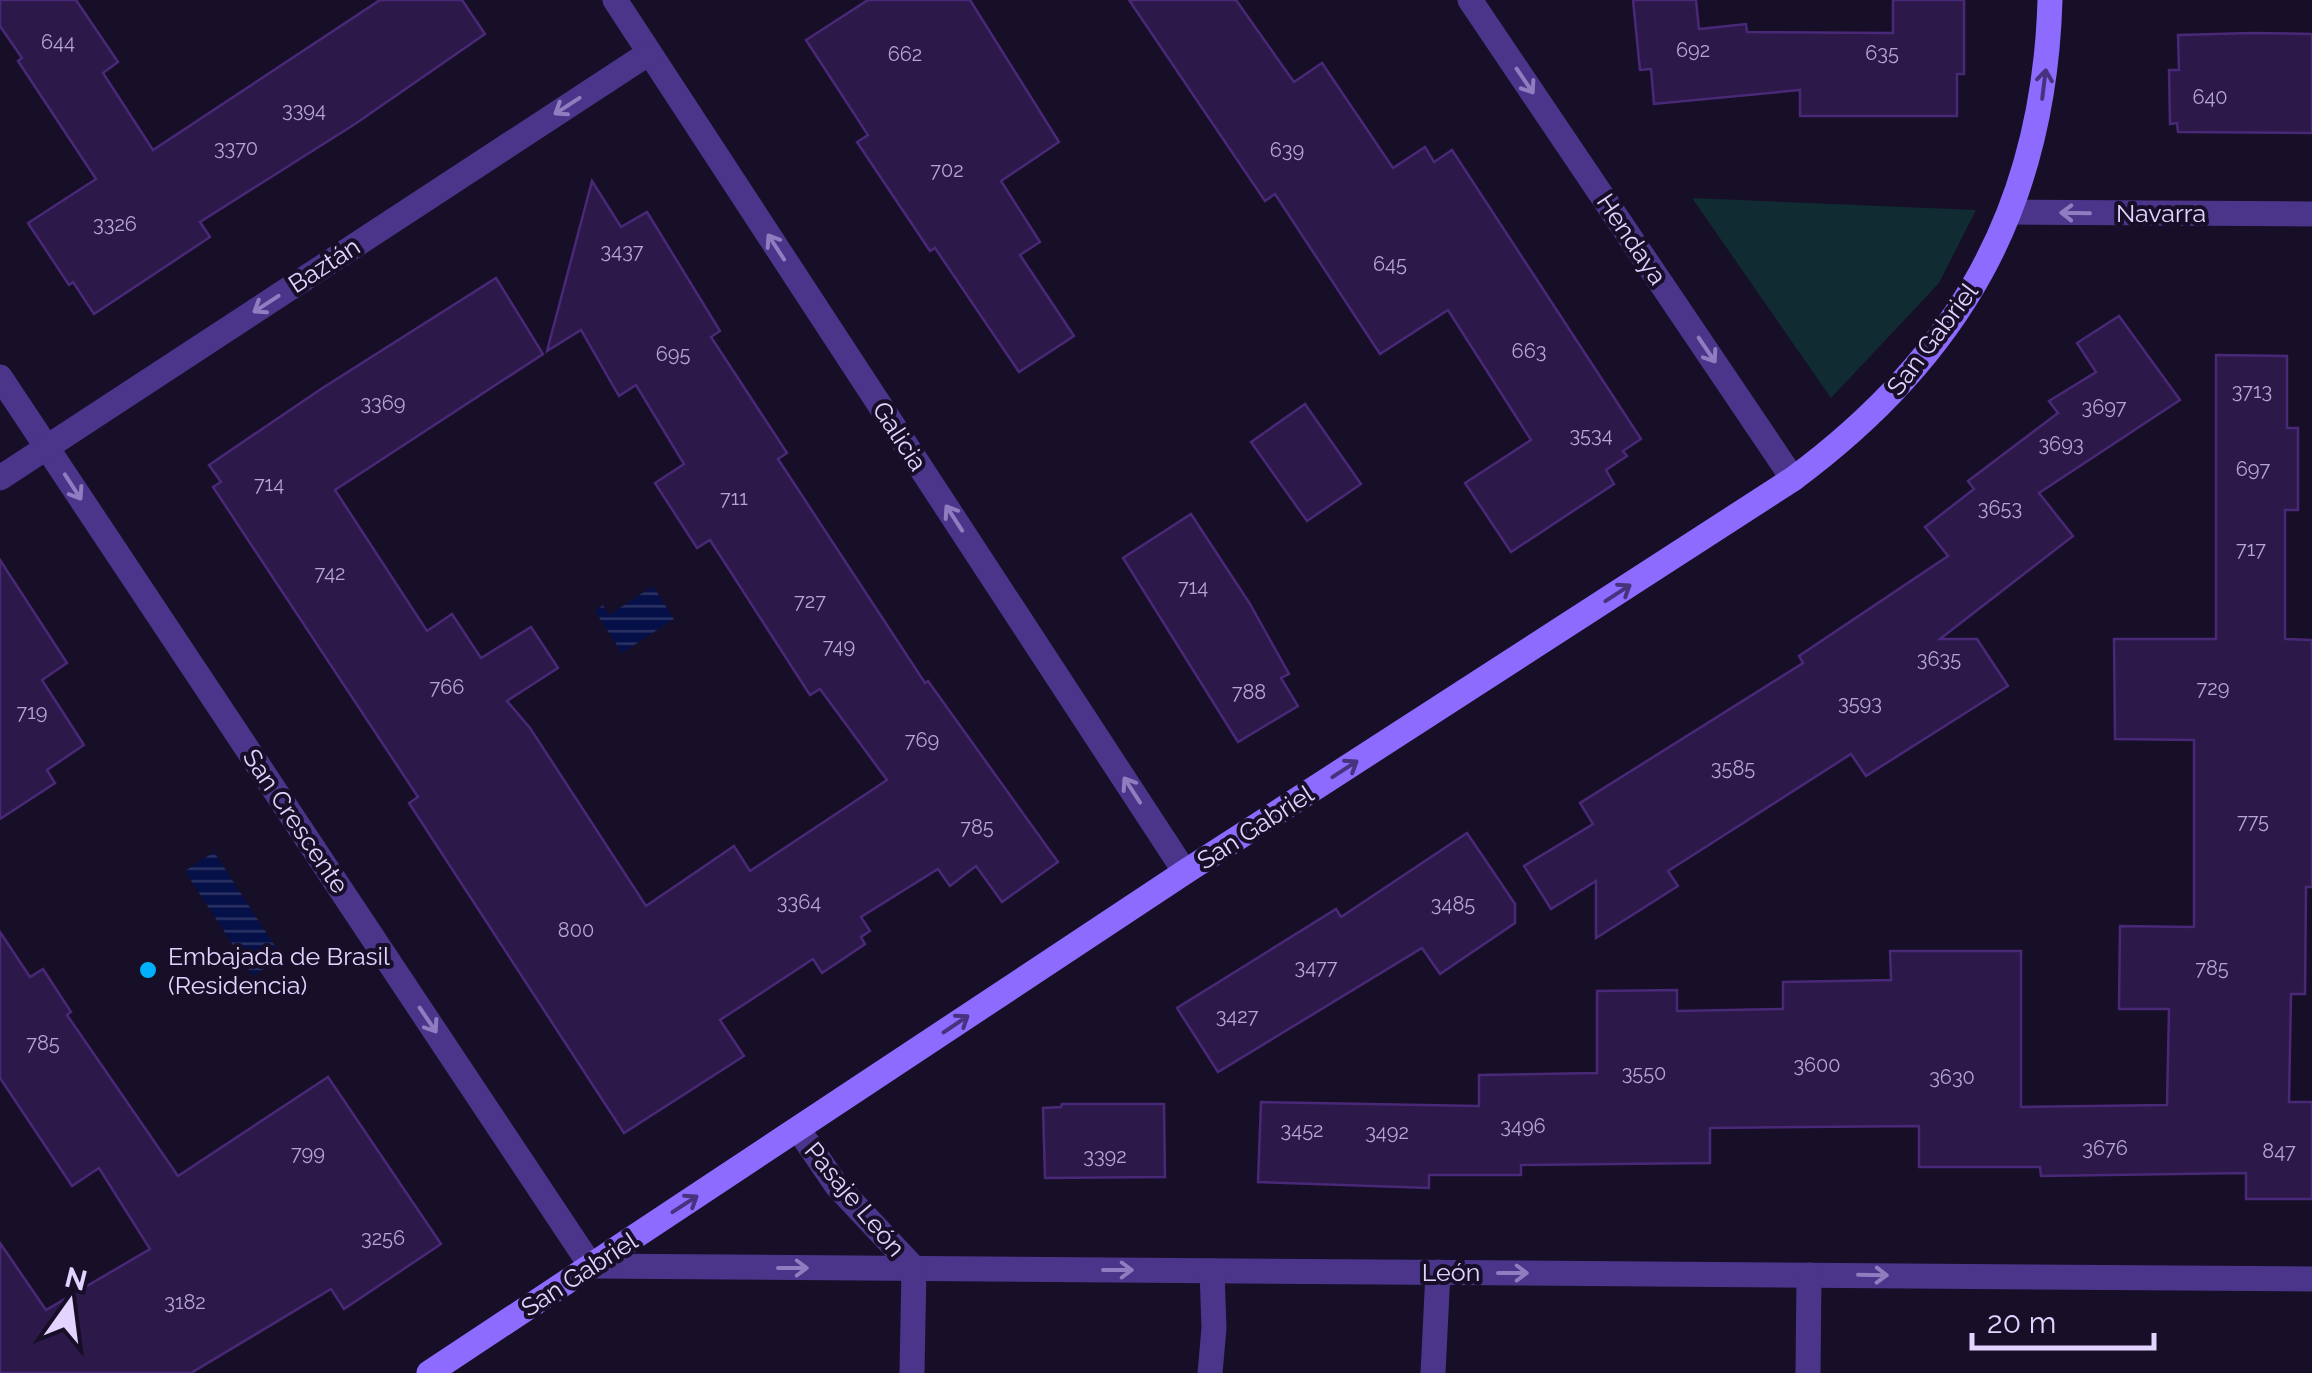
<svg xmlns="http://www.w3.org/2000/svg" width="2312" height="1373" font-family="Raleway,sans-serif">
	<style>
		.park { fill: #102c32 }
		.water { fill: url(#water-rules) }
		.building { fill: #2d184a; stroke: #492977; stroke-width: 2.5 }
		.lines { fill: none; stroke-linecap: round; stroke-linejoin: round }
		.street { stroke: #4a358a; stroke-width: 25 }
		.secondary { stroke: #8e6bff; stroke-width: 25 }
		.oneway { stroke: #8e7dbf }
		.oneway2 { stroke: #47337d }
		.poi-dot { fill: #00b0ff; stroke: #170e27; stroke-width: 4 }
		.labels { text-anchor: middle; dominant-baseline: central; stroke-width: 8; stroke-linejoin: round; paint-order: stroke }
		.number-label { font-size: 20px; fill: #b5a5d2 }
		.street-label { font-size: 25px; fill: #e2d4ff; stroke: #170e27 }
		.poi-label { font-size: 25px; fill: #e2d4ff; stroke: #170e27; text-anchor: start }
	</style>
	<defs>
		<pattern id="water-rules" width="6" height="5" patternUnits="userSpaceOnUse" patternTransform="scale(2.5)"><rect width="6" height="5" fill="#061048"/><path d="M0 2.5h6" fill="none" stroke="#2a3263"/></pattern>
	</defs>
	<rect width="100%" height="100%" fill="#170e27"/>
	<path class="park" d="M1692,198L1976,210L1939,283L1831,398Z"/>
	<g class="water">
		<path d="M653,586L674,619L622,653L595,611L603,605L609,615Z"/>
		<path d="M214,852L282,957L253,976L185,871Z"/>
	</g>
	<g class="building">
		<path d="M0,0H76L118,62L103,73L153,150L380,0H462L485,34L355,124L200,222L210,237L94,314L73,282L69,285L28,223L96,179L18,61L22,58L0,26Z"/>
		<path d="M868,0H970L1059,142L1001,181L1040,242L1020,255L1074,336L1019,372L935,248L930,251L857,142L868,135L806,40Z"/>
		<path d="M1129,0H1236L1294,82L1322,63L1393,168L1425,147L1434,162L1452,150L1641,439L1623,451L1627,456L1606,470L1614,484L1511,552L1465,483L1531,440L1448,310L1380,354L1275,194L1265,201Z"/>
		<path d="M1633,0H1696L1699,29L1746,24L1747,32L1893,33V0H1964V74H1957V116H1800V90L1654,104L1651,69L1640,70Z"/>
		<path d="M2252,33L2312,34V133L2178,132L2177,123L2170,124L2169,70H2179L2178,35Z"/>
		<path d="M592,181L621,227L647,212L720,331L711,337L787,453L778,459L925,683L928,681L1058,862L1002,902L976,866L950,886L938,869L861,917L870,931L861,937L865,944L822,973L813,959L720,1020L744,1056L624,1133L409,803L418,797L213,487L221,482L209,465L321,389L496,278L543,354L335,490L427,631L452,614L481,658L531,627L558,668L507,701L530,728L646,906L734,846L750,871L887,780L820,689L810,695L710,540L697,548L655,483L684,464L636,385L619,396L581,330L547,351Z"/>
		<path d="M2119,316L2180,400L2039,493L2073,536L1940,639H1977L2008,686L1866,776L1851,754L1668,871L1678,886L1596,938V881L1551,909L1524,866L1593,824L1580,803L1803,663L1799,656L1948,556L1925,527L1974,489L1968,481L2058,413L2049,401L2096,372L2077,343Z"/>
		<path d="M2216,355L2287,356V428H2298V510H2285V639L2312,640V887H2306L2305,994H2291L2289,1102H2312V1199H2246V1173L2041,1176L2040,1167H1919V1126L1710,1128V1163L1521,1165V1175H1429V1188L1258,1182L1261,1102L1479,1106V1075L1597,1073V991L1677,990V1011L1783,1009V982L1891,980L1890,951H2021V1107L2167,1105L2169,1009H2119L2120,926L2194,927V740L2115,739L2114,639H2216Z"/>
		<path d="M1305,404L1361,484L1307,521L1251,442Z"/>
		<path d="M1191,514L1250,604L1289,674L1281,678L1298,706L1238,742L1123,558Z"/>
		<path d="M0,560L67,663L42,680L84,745L47,770L55,783L0,819Z"/>
		<path d="M1467,833L1515,904V923L1440,974L1422,948L1218,1072L1177,1008L1336,909L1341,917Z"/>
		<path d="M0,932L30,977L43,969L71,1012L67,1015L178,1176L328,1077L441,1244L344,1309L331,1289L191,1373H0V1243L46,1310L150,1249L99,1168L72,1186L0,1078Z"/>
		<path d="M1062,1104H1164L1165,1177L1045,1178L1043,1108L1061,1107Z"/>
	</g>
	<g class="lines">
		<g class="street">
			<path d="M615,0L1185,872"/>
			<path d="M1470,0L1793,479"/>
			<path d="M2011,212L2312,214"/>
			<path d="M0,377L591,1266L2312,1279"/>
			<path d="M0,478L649,53"/>
			<path d="M798,1129L837,1186L914,1268L912,1373"/>
			<path d="M1210,1373L1214,1328L1212,1271"/>
			<path d="M1433,1373L1438,1272"/>
			<path d="M1808,1373L1809,1275"/>
		</g>
		<path class="secondary" d="M429,1373L1185,872L1793,479C1959,356 2044,208 2050,0"/>
	</g>
	<defs><path id="oneway-shaft" d="M-6 0H5M1.5-3L5.5 0L1.5 3" fill="none" stroke-width="1.6" stroke-linecap="round" stroke-linejoin="round" transform="scale(2.5)"/></defs>
	<g class="oneway">
		<use href="#oneway-shaft" transform="translate(1525 81) rotate(56)"/>
		<use href="#oneway-shaft" transform="translate(567 106) rotate(147)"/>
		<use href="#oneway-shaft" transform="translate(2075 213) rotate(-179)"/>
		<use href="#oneway-shaft" transform="translate(776 247) rotate(-123)"/>
		<use href="#oneway-shaft" transform="translate(266 304) rotate(147)"/>
		<use href="#oneway-shaft" transform="translate(1707 350) rotate(56)"/>
		<use href="#oneway-shaft" transform="translate(73 487) rotate(57)"/>
		<use href="#oneway-shaft" transform="translate(954 518) rotate(-123)"/>
		<use href="#oneway-shaft" transform="translate(1132 790) rotate(-123)"/>
		<use href="#oneway-shaft" transform="translate(428 1020) rotate(56)"/>
		<use href="#oneway-shaft" transform="translate(793 1268)"/>
		<use href="#oneway-shaft" transform="translate(1118 1270)"/>
		<use href="#oneway-shaft" transform="translate(1513 1273)"/>
		<use href="#oneway-shaft" transform="translate(1873 1275) rotate(1)"/>
	</g>
	<g class="oneway2">
		<use href="#oneway-shaft" transform="translate(2044 84) rotate(-83)"/>
		<use href="#oneway-shaft" transform="translate(1618 593) rotate(-33)"/>
		<use href="#oneway-shaft" transform="translate(1345 769) rotate(-33)"/>
		<use href="#oneway-shaft" transform="translate(956 1024) rotate(-34)"/>
		<use href="#oneway-shaft" transform="translate(685 1204) rotate(-33)"/>
	</g>
	<circle class="poi-dot" cx="148" cy="970" r="10"/>
	<g class="labels">
		<g class="number-label">
			<text x="58" y="42">644</text>
			<text x="1693" y="50">692</text>
			<text x="1882" y="53">635</text>
			<text x="905" y="54">662</text>
			<text x="2210" y="97">640</text>
			<text x="304" y="110">3394</text>
			<text x="236" y="148">3370</text>
			<text x="1287" y="150">639</text>
			<text x="947" y="170">702</text>
			<text x="115" y="224">3326</text>
			<text x="622" y="251">3437</text>
			<text x="1390" y="264">645</text>
			<text x="1529" y="351">663</text>
			<text x="673" y="354">695</text>
			<text x="2252" y="391">3713</text>
			<text x="383" y="403">3369</text>
			<text x="2104" y="407">3697</text>
			<text x="1591" y="435">3534</text>
			<text x="2061" y="444">3693</text>
			<text x="2253" y="469">697</text>
			<text x="269" y="484">714</text>
			<text x="734" y="498">711</text>
			<text x="2000" y="508">3653</text>
			<text x="2251" y="549">717</text>
			<text x="330" y="573">742</text>
			<text x="1193" y="587">714</text>
			<text x="810" y="601">727</text>
			<text x="839" y="646">749</text>
			<text x="1939" y="659">3635</text>
			<text x="447" y="687">766</text>
			<text x="2213" y="688">729</text>
			<text x="1249" y="692">788</text>
			<text x="1860" y="703">3593</text>
			<text x="32" y="712">719</text>
			<text x="922" y="740">769</text>
			<text x="1733" y="768">3585</text>
			<text x="2253" y="821">775</text>
			<text x="977" y="827">785</text>
			<text x="799" y="902">3364</text>
			<text x="1453" y="904">3485</text>
			<text x="576" y="930">800</text>
			<text x="1316" y="967">3477</text>
			<text x="2212" y="968">785</text>
			<text x="1237" y="1016">3427</text>
			<text x="43" y="1043">785</text>
			<text x="1817" y="1065">3600</text>
			<text x="1644" y="1073">3550</text>
			<text x="1952" y="1077">3630</text>
			<text x="1523" y="1126">3496</text>
			<text x="1302" y="1130">3452</text>
			<text x="1387" y="1132">3492</text>
			<text x="2105" y="1148">3676</text>
			<text x="2279" y="1151">847</text>
			<text x="308" y="1153">799</text>
			<text x="1105" y="1156">3392</text>
			<text x="383" y="1238">3256</text>
			<text x="185" y="1302">3182</text>
		</g>
		<g class="street-label">
			<text x="2161" y="213">Navarra</text>
			<text transform="translate(1632 239) rotate(56)">Hendaya</text>
			<text transform="translate(324 265) rotate(-33)">Baztán</text>
			<text transform="translate(1932 339) rotate(-53)">San Gabriel</text>
			<text transform="translate(900 436) rotate(57)">Galicia</text>
			<text transform="translate(296 821) rotate(56)">San Crescente</text>
			<text transform="translate(1255 827) rotate(-33)">San Gabriel</text>
			<text transform="translate(855 1199) rotate(50)">Pasaje León</text>
			<text x="1451" y="1272">León</text>
			<text transform="translate(579 1274) rotate(-33)">San Gabriel</text>
		</g>
		<g class="poi-label">
			<text x="168" y="956">Embajada de Brasil<tspan x="168" dy="29">(Residencia)</tspan></text>
		</g>
	</g>
	<g transform="translate(70 1303) rotate(14)" stroke="#170e27" stroke-width="8" paint-order="stroke">
	<path d="M0-8L18 38L0 25L-18 38Z" fill="#e2d4ff"/>
	<text y="-15" font-size="28" font-weight="bold" text-anchor="middle" fill="#e2d4ff">N</text>
	</g>
	<path d="M1972 1333v15h182v-15" fill="none" stroke="#e2d4ff" stroke-width="5"/>
	<text x="1987" y="1333" font-size="30" fill="#e2d4ff" stroke="#170e27" stroke-width="8" paint-order="stroke">20 m</text>
</svg>
